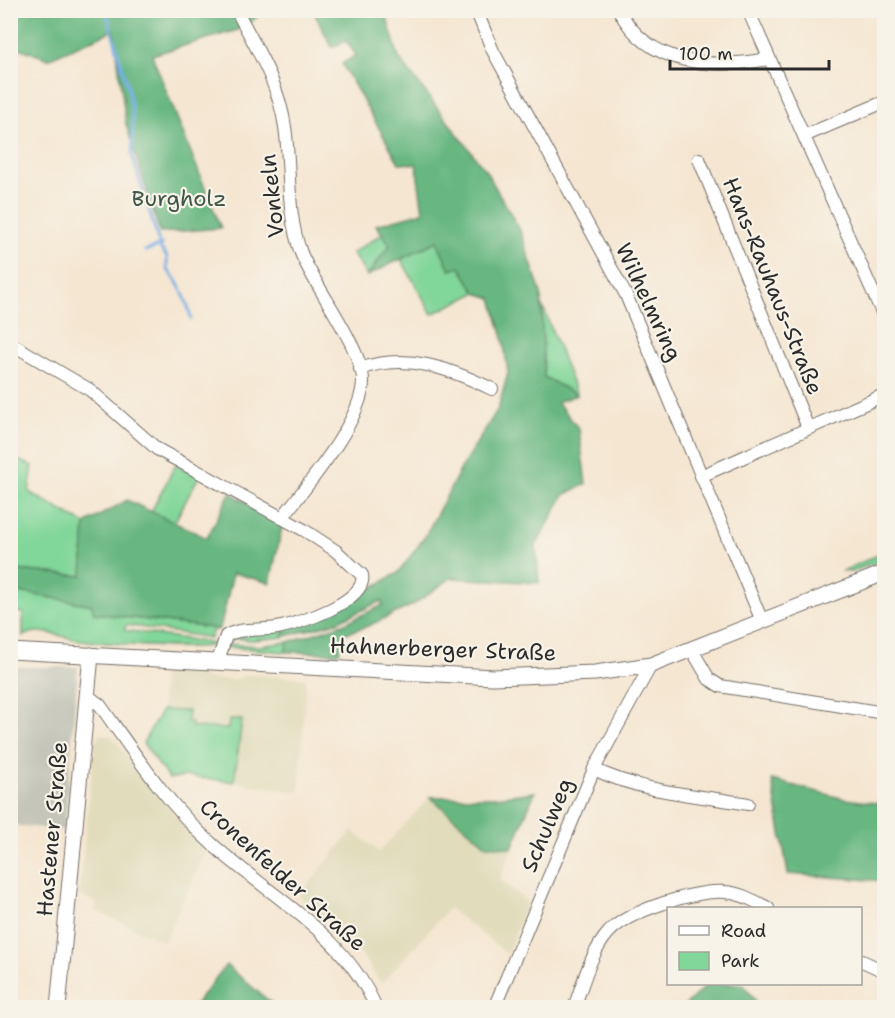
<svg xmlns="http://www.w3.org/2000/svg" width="895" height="1018" font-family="'Shantell Sans',sans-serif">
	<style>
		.built { fill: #e1dcbb }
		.industrial { fill: #c5c5b9 }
		.green { fill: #81d699; stroke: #568062; stroke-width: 1.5 }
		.forest { fill: #68b781; stroke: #4a7156; stroke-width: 1.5 }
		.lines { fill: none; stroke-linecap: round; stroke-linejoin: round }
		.stream { stroke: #76aee5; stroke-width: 3 }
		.minor-casing { stroke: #726c65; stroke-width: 14 }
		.major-casing { stroke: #726c65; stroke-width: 17 }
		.minor { stroke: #fff; stroke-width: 12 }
		.major { stroke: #fff; stroke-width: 15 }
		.labels { text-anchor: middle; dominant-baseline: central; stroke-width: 4.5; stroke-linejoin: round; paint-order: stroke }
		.street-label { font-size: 22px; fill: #2b2b2b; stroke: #f7f3e8 }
		.park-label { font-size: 22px; fill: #405646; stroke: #f7f3e8 }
	</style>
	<rect width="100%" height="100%" fill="#f7f3e8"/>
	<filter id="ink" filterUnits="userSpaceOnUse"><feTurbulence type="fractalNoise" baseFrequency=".0167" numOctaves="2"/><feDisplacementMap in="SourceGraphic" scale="12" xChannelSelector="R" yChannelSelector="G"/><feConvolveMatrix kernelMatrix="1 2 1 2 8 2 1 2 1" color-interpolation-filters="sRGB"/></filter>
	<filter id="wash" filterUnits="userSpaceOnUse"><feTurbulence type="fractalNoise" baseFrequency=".008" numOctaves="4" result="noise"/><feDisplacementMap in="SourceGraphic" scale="24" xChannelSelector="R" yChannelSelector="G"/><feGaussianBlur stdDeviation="1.35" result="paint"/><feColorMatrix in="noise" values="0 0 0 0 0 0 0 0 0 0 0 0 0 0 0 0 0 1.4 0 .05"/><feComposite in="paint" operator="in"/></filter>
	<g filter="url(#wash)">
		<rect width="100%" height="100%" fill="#f5e6d2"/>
		<g class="built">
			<path d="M162,671L191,672L209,679L234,680L247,675L306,678L299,792L234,782L242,720L228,729L192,727L187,722L188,711L162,710Z"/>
			<path d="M101,734L111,736L205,852L164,942L94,910L97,903L79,895L95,740Z"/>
			<path d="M430,797L486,845L512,848L500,880L528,902L507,954L449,908L381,984L358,949L299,896L352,831L379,852Z"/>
		</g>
		<path class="industrial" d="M10,667H78L64,830L11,825Z"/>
		<g class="green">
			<path d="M382,234L390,245L367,276L352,253Z"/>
			<path d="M437,240L450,269L460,266L476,293L432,314L401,259Z"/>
			<path d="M543,307L577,395L544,377L541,343Z"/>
			<path d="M10,457L33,466L29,492L85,524L82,576L17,570L13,591L93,605L94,613L220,629L212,631L211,638L126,625L124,630L213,643V646C171,649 123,645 80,640C62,638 40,626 23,636V613L11,611Z"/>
			<path d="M176,464L199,476L174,523L151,512Z"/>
			<path d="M884,552V559L851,572L843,571Z"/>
			<path d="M286,629L283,637L252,640L231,638Z"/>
			<path d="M288,642L285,652L226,647L227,644L260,646Z"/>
			<path d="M162,710L188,711L187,722H192V727L228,729L229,720H242L234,782L186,776L169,779L143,743Z"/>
		</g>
		<g class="forest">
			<path d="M10,11H265L241,29L152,55L221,228L160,233L126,124L114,30L48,59L11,45Z"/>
			<path d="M313,11H385L399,58L486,171L520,230L541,293L544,377L577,395L557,402L579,429L586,484L564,495L536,546L539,583L451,578L413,605L368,626L343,634L339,653L285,652L288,642L343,624L383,605L381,601L337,622L283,637L286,629L361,594L398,573L424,538L463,465L498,409L508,373L503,339L492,298L476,293L460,267L450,270L437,241L367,276L390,245L376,225L423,212L416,164L399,163L342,64L356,55L346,41L332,47Z"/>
			<path d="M230,493L283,523L270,583L233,573L220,629L94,613L92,605L13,591L17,570L82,576L85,524L127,500L207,538Z"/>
			<path d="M772,780L845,799L884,804V881L788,874Z"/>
			<path d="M535,792L512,848L486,845L430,797H496Z"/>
			<path d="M226,965L276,1007H193Z"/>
			<path d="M708,984H743L760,1007H683Z"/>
		</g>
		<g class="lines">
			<g class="stream">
				<path d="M106,10L128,87L133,117L132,155L161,249L167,257V269C179,282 188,301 191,319"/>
				<path d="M145,251L162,245"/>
			</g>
		</g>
	</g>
	<g filter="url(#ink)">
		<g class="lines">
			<defs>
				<g id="minor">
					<path d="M476,10L493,51L626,295L762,621"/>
					<path d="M619,10C648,67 714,69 768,59"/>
					<path d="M748,10L884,317"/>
					<path d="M239,15C258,51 279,85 285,127C291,168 286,213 301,253C313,284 365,352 363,383C360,424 307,485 282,518"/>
					<path d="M804,136L884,102"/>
					<path d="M699,159L808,428"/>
					<path d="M10,343L90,390L157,449L304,530L336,551L362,575C368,601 298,624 277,628C261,631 240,627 226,636L218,661"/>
					<path d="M360,369C406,352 451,369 492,389"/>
					<path d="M701,476L884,395"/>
					<path d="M692,650L709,679L720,686L884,713"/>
					<path d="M87,695L100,705C134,753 168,805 212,844C269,896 345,933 376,1008"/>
					<path d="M594,769C639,792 698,795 748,804"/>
					<path d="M860,960L884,971"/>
					<path d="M494,1008L594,769L651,665"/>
					<path d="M574,1008C583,983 591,952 609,932C628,911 698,889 725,892C741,893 754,901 768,908"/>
				</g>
				<g id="major">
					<path d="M10,651L493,677L595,673L651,665L884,573"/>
					<path d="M58,1008L91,655"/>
				</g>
			</defs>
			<use href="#minor" class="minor-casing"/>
			<use href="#major" class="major-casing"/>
			<use href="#minor" class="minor"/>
			<use href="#major" class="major"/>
		</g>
	</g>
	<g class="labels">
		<g class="street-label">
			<text transform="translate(272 196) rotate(-96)">Vonkeln</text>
			<text transform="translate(773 286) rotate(68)">Hans-Rauhaus-Straße</text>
			<text transform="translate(649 302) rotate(65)">Wilhelmring</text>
			<text transform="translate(443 649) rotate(2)">Hahnerberger Straße</text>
			<text transform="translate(547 825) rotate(-67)">Schulweg</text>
			<text transform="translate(52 829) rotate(-85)">Hastener Straße</text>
			<text transform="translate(283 875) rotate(42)">Cronenfelder Straße</text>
		</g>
		<g class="park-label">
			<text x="179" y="198">Burgholz</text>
		</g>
	</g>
	<rect width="895" height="1018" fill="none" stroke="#f7f3e8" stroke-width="36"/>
	<rect x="667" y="907" width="195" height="78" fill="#f7f3e8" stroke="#a5a39c" stroke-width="1.5"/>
	<rect x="679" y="926" width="30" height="9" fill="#ffffff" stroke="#a5a39c" stroke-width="1.5"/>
	<text x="721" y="937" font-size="18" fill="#2b2b2b">Road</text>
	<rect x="679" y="952" width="30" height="18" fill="#81d699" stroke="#a5a39c" stroke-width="1.5"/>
	<text x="721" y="967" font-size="18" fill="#2b2b2b">Park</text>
	<path d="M670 60v9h159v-9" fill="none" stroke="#2b2b2b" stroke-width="3"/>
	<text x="679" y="60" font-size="18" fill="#2b2b2b" stroke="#f7f3e8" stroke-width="4.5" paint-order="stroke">100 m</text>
</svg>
